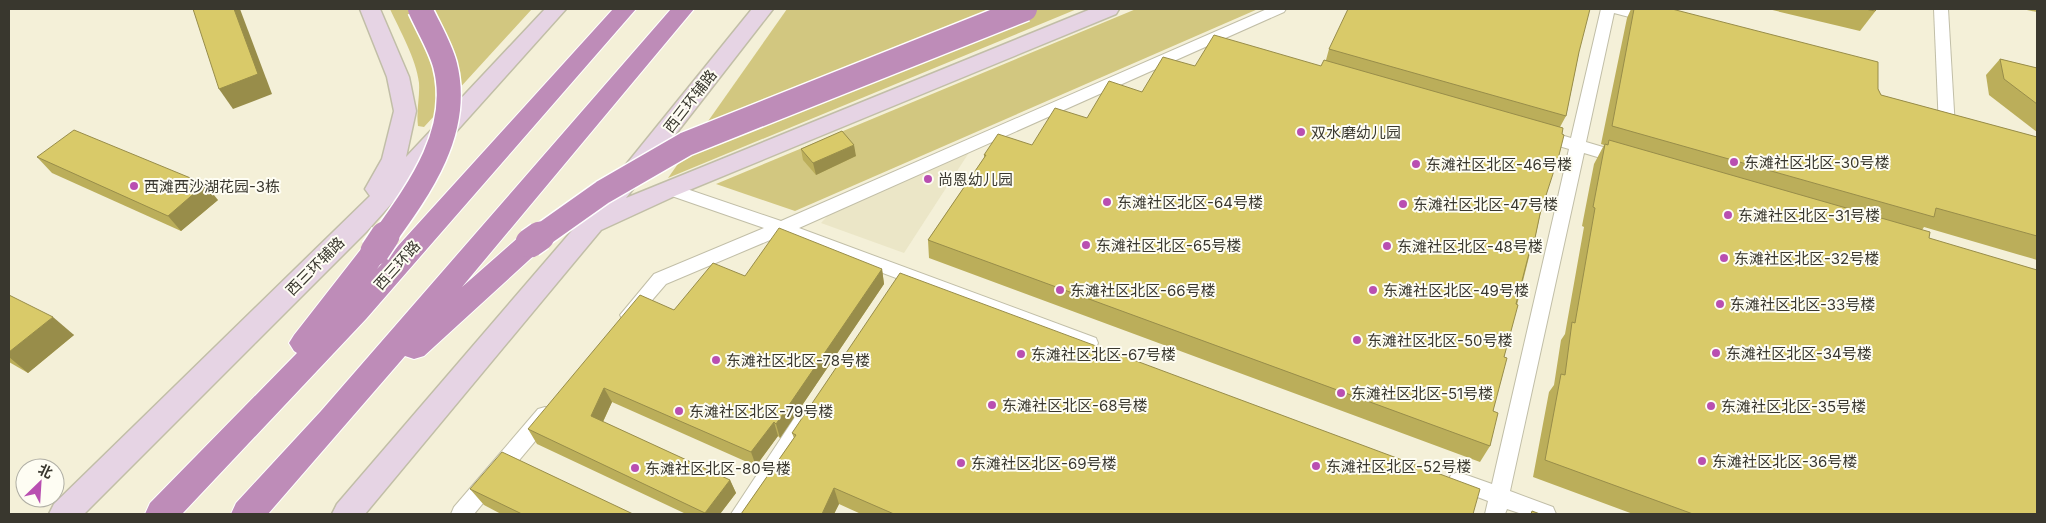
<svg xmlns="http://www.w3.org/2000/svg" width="2046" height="523" font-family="Inter,'Noto Sans SC',sans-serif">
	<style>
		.built { fill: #ebe6c7 }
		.green { fill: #d2c780 }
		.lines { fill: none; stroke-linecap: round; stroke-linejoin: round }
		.minor-casing { stroke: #c1bea7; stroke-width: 2 }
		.secondary-casing { stroke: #c1bea7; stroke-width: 3 }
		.trunk-casing { stroke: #fff; stroke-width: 2 }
		.minor { fill: #fff; fill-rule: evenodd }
		.secondary { fill: #e6d4e4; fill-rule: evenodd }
		.trunk { fill: #be8cb8; fill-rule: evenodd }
		.trunk-bridge-far1-casing { stroke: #fff; stroke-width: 27; stroke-linecap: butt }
		.trunk-bridge-casing { stroke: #fff; stroke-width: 32; stroke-linecap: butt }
		.trunk-bridge-far1 { stroke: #be8cb8; stroke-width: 24 }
		.trunk-bridge { stroke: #be8cb8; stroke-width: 29 }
		.wall { fill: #bbae5a }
		.shaded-wall { fill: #988d4a }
		.building { fill: #d9ca69; stroke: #988d4a }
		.poi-dot { fill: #b94fb1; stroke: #fefdf3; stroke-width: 2 }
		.labels { text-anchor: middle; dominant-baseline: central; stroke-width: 4; stroke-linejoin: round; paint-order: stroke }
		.street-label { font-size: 15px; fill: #39372e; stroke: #fefdf3 }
		.poi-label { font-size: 15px; fill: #39372e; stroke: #fefdf3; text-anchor: start }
	</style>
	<rect width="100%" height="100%" fill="#f4f0d8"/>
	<path class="built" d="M970,151L904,253L821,223L836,207Z"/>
	<g class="green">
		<path d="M390,9H532L424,127L418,126C416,111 420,97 419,83C416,58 400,31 390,9Z"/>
		<path d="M787,9H1077L668,178Z"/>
		<path d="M1136,9H1258L795,211L716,184Z"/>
	</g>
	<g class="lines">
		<defs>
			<g id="minor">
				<path d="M1267,9H1286L1284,12L799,228L1096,338L1098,343L1096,348L1089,351L1082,348L782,235L666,284L635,320L629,322L623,320L620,315L654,274L764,228L663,193L661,189L663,185L669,183L675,185L781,221Z"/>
				<path d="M1601,9H1633L1657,15L1659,18L1657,21L1652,23L1614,13L1586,142L1630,155L1632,159L1630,163L1624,165L1584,153L1510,491L1553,507L1556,514H1522L1507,509L1505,514H1485L1488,501L1451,487L1448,481L1451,475L1458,472L1492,484L1569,149L1535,139L1533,135L1535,131L1541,129L1571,138Z"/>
				<path d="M1934,9H1948L1955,128L1953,132L1947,134L1941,132L1939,128Z"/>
				<path d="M545,407L552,409L555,415L552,421L474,514H451L454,507L538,409Z"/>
				<path d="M806,409L813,411L816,417L813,423L753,514H731L799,411Z"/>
			</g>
			<g id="secondary">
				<path d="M360,9H380L409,77L416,111L406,157L545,9H566L366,232L84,514H49L54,504L370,196L365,189L382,159L394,111L387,77Z"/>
				<path d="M752,9H773L626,198L1091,9H1119L1116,14L677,195L601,230L365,514H332L337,504L582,219Z"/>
			</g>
			<g id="trunk">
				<path d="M613,9H636L366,319L182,514H145L150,503L297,353L294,351L289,343L294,335L365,244L375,240L385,244L389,251L377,269Z"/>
				<path d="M671,9H694L462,287L520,236L530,233L540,236L544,243L540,250L424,356L414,359L405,356L268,514H231L236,503L321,411Z"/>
			</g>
		</defs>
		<use href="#minor" class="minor-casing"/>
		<use href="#secondary" class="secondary-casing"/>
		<use href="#trunk" class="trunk-casing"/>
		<use href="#minor" class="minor"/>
		<use href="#secondary" class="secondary"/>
		<use href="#trunk" class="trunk"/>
		<defs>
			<g id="trunk-bridge-far1">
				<path d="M384,238C420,188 462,130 445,65C440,46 428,27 420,9"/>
				<path d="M538,238L603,192L686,144L1025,9"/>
			</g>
			<g id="trunk-bridge">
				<path d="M530,243L540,236"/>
				<path d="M375,251L385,236"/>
			</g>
		</defs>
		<use href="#trunk-bridge-far1" class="trunk-bridge-far1-casing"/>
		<use href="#trunk-bridge" class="trunk-bridge-casing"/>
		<use href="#trunk-bridge-far1" class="trunk-bridge-far1"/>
		<use href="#trunk-bridge" class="trunk-bridge"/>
	</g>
	<g class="wall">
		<path d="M1631,9H1672L1878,89L1881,95L2037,137V260L1924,227L1922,230L1929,238L2037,514H1633L1533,477L1549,392L1554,385L1561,340L1565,334L1584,227L1582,226L1594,164L1604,145L1601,144L1627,18Z"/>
		<path d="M1768,9H1877L1860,31Z"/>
		<path d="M2022,9H2037V12Z"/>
		<path d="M1329,49L1579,52L1566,116L1560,127L1535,238L1532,245L1504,357L1493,411L1490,446L1480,462L929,258L928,240L984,158V155L1032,145L1087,118L1195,66H1321L1326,60Z"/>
		<path d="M2000,59L2037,68V132L1989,95L1986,75Z"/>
		<path d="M801,149L856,156L816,175L803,160Z"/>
		<path d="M37,157L218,200L181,231L52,173Z"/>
		<path d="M882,269L884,284L780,438L778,436L756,466L612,402L603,422L730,480L736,493L720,514H686L537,444L528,429L674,310L745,276Z"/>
		<path d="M9,295L74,335L28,373L9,362Z"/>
		<path d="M792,433L1473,514H861L839,504L834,514H741L794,438Z"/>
		<path d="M470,489L633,514H501L484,505Z"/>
	</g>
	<g class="shaded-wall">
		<path d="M234,9H240L272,94L233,109L219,89Z"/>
		<path d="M854,145L856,156L816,175L813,163Z"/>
		<path d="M205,184L218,200L181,231L168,216Z"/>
		<path d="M882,269L884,284L780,438L776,424Z"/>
		<path d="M53,317L74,335L28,373L9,357V352Z"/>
		<path d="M604,388L612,402L599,430L591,416Z"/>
		<path d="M774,422L778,436L756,466L751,452Z"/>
		<path d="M730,480L736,493L720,514H705V513Z"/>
		<path d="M834,488L839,504L834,514H822Z"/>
	</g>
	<g class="building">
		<path d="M193,9H234L258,74L219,89Z"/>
		<path d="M1348,9H1590L1579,52L1566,116L1329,49Z"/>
		<path d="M1634,9H1672L1878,62V89L1881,95L2037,137V236L1936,208L1934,217L1612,126Z"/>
		<path d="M1865,9H1877L1875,11Z"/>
		<path d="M1214,35L1321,66L1324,60L1563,128L1562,134L1564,135L1559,155L1540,214L1535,238H1533L1516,304L1518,305L1504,357L1507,358L1493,411L1498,413L1490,446L928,240L986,155H984L998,134L1032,145L1055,108L1087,118L1109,81L1142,92L1163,57L1195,66Z"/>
		<path d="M2000,59L2037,68V104L2004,79Z"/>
		<path d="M74,130L205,184L168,216L37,157Z"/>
		<path d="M842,131L854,145L813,163L801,149Z"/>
		<path d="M1609,140L1930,232L1929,238L2037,270V514H1693L1545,460L1561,374L1565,375L1572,322L1575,323L1595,208L1593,207L1605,144L1608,145Z"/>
		<path d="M779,228L882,269L776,424L774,422L751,452L604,388L591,416L730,480L705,513L528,429L640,295L674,310L713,263L745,276Z"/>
		<path d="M900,273L1480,489L1473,514H894L834,488L822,514H741L796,435L792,433Z"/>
		<path d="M9,295L53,317L9,352Z"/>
		<path d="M502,452L633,514H522L470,489Z"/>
		<path d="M1532,511L1540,514H1531Z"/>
	</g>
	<g class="poi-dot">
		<circle cx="1301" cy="132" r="5"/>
		<circle cx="1734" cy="162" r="5"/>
		<circle cx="1416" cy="164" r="5"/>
		<circle cx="928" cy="179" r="5"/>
		<circle cx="134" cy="186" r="5"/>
		<circle cx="1107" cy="202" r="5"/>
		<circle cx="1403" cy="204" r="5"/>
		<circle cx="1728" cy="215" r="5"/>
		<circle cx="1086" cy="245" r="5"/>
		<circle cx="1387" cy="246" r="5"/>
		<circle cx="1724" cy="258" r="5"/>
		<circle cx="1060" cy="290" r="5"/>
		<circle cx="1373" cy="290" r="5"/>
		<circle cx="1720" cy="304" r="5"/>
		<circle cx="1357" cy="340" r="5"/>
		<circle cx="1716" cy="353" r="5"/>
		<circle cx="1021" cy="354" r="5"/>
		<circle cx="716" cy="360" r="5"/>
		<circle cx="1341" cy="393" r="5"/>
		<circle cx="992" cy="405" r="5"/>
		<circle cx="1711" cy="406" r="5"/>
		<circle cx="679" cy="411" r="5"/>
		<circle cx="1702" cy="461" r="5"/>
		<circle cx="961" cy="463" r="5"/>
		<circle cx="1316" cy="466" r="5"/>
		<circle cx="635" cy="468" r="5"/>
	</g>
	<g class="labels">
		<g class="street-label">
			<text transform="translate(690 101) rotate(-52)">西三环辅路</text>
			<text transform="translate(397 265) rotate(-48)">西三环路</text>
			<text transform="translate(315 266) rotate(-45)">西三环辅路</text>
		</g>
		<g class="poi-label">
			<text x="1311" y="132">双水磨幼儿园</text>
			<text x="1744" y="162">东滩社区北区-30号楼</text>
			<text x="1426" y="164">东滩社区北区-46号楼</text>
			<text x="938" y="179">尚恩幼儿园</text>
			<text x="144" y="186">西滩西沙湖花园-3栋</text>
			<text x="1117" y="202">东滩社区北区-64号楼</text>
			<text x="1413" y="204">东滩社区北区-47号楼</text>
			<text x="1738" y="215">东滩社区北区-31号楼</text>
			<text x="1096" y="245">东滩社区北区-65号楼</text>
			<text x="1397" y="246">东滩社区北区-48号楼</text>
			<text x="1734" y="258">东滩社区北区-32号楼</text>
			<text x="1070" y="290">东滩社区北区-66号楼</text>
			<text x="1383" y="290">东滩社区北区-49号楼</text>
			<text x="1730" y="304">东滩社区北区-33号楼</text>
			<text x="1367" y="340">东滩社区北区-50号楼</text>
			<text x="1726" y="353">东滩社区北区-34号楼</text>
			<text x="1031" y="354">东滩社区北区-67号楼</text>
			<text x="726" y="360">东滩社区北区-78号楼</text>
			<text x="1351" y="393">东滩社区北区-51号楼</text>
			<text x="1002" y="405">东滩社区北区-68号楼</text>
			<text x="1721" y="406">东滩社区北区-35号楼</text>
			<text x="689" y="411">东滩社区北区-79号楼</text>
			<text x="1712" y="461">东滩社区北区-36号楼</text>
			<text x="971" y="463">东滩社区北区-69号楼</text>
			<text x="1326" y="466">东滩社区北区-52号楼</text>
			<text x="645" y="468">东滩社区北区-80号楼</text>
		</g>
	</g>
	<rect width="2046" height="523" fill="none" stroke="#39372e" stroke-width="20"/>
	<g transform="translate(40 483) rotate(25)"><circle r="24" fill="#fefdf3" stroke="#afaea4"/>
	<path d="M0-4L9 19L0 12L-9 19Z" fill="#b94fb1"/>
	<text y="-8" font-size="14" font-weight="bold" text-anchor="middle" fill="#39372e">北</text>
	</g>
</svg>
